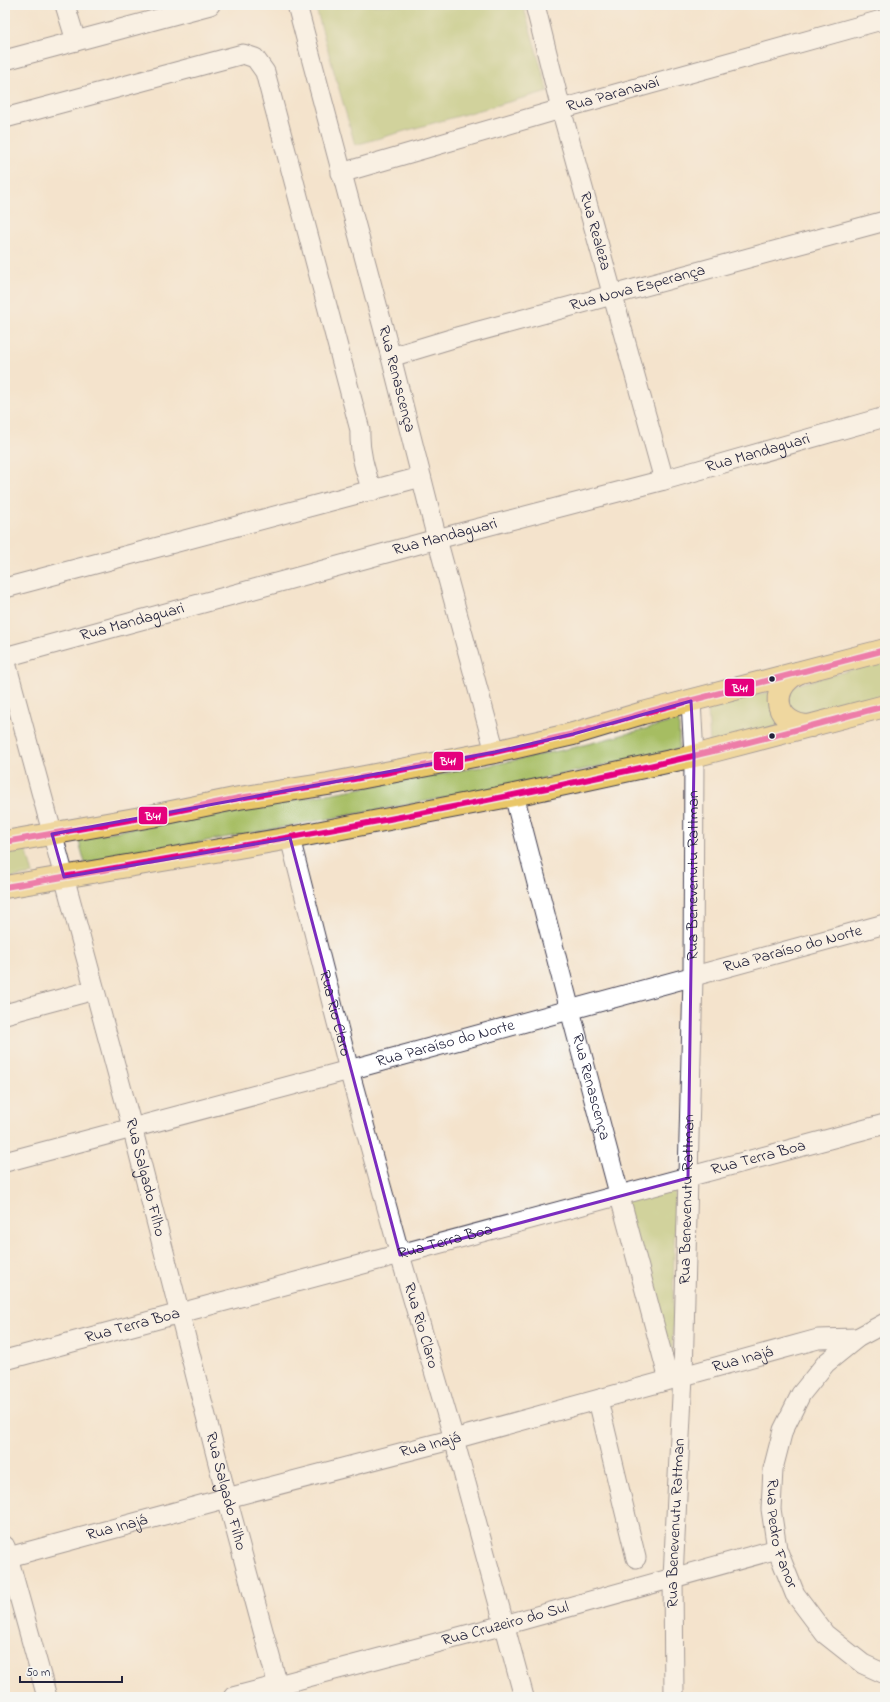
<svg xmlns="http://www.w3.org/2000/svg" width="890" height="1702" font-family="'Indie Flower',sans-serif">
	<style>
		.green { fill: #a6bd62; stroke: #64704e }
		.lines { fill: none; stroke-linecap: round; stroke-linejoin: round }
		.minor-casing { stroke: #423f51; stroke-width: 21 }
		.major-casing { stroke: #423f51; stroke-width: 24 }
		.minor { stroke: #fff; stroke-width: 19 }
		.major { stroke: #e9c769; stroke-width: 22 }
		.bus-1-casing { stroke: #f6f6f2; stroke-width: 9 }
		.bus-1 { stroke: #e5007d; stroke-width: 6 }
		.marked { fill: none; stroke: #7b2cbf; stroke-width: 3; stroke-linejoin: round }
		.bus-dot { fill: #22223b; stroke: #f6f6f2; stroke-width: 1.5 }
		.labels { text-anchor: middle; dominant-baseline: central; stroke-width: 3.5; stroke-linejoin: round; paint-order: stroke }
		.street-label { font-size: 16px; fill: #22223b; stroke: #f6f6f2 }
		.line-badge { stroke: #f6f6f2; stroke-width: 1.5 }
		.badge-label { font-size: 11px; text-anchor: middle; font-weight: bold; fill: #fff }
	</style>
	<rect width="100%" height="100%" fill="#f6f6f2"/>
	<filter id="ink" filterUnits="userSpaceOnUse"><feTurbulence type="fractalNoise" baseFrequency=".025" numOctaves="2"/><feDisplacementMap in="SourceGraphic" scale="8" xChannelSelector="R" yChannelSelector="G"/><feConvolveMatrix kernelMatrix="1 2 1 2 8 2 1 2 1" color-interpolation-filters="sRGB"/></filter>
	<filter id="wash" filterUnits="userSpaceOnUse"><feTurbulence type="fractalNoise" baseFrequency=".012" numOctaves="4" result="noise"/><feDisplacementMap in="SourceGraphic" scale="16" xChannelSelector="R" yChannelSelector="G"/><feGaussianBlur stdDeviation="0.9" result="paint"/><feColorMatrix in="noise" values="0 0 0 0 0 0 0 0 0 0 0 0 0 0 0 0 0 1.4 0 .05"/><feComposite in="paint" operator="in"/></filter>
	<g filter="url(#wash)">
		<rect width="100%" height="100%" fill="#f4e3cc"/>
		<g class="green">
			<path d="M315,5H523L548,91L355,145Z"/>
			<path d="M885,661V698L710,744L708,708Z"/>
			<path d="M679,720V749L499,788L85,863L78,838L497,764L576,747Z"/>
			<path d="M25,845L33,874L5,879V849Z"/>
			<path d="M675,1188L672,1375L624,1201Z"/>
		</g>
	</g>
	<g filter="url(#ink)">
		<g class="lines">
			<defs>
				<g id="minor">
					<path d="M65,5L76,41"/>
					<path id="s1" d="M297,5L391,357L437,539L495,752"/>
					<path id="s2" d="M535,5L561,109L664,480"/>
					<path d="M5,60L210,5"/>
					<path d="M5,118L243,54L255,58L265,72L360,430C359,452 365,470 372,491"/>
					<path id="s3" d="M341,173L561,109L885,19"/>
					<path id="s4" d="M391,357L457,337L885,221"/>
					<path d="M5,588L421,477"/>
					<path id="s5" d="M5,657L437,539L664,480L885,417"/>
					<path id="s6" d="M5,659L132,1127L227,1498L281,1697"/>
					<path id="s7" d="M514,795L570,1010L669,1380"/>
					<path id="s8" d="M290,838L349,1070L400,1255L454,1439L524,1697"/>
					<path d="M5,1014L94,990"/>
					<path id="s9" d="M5,1162L349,1070L885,924"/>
					<path id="s10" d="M885,1323L857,1338L826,1363L801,1394L783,1430L773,1469L771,1509L777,1549L795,1594L825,1634L863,1664L885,1674"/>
					<path id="s11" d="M5,1360L885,1124"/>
					<path d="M598,1400L636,1558"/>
					<path d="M5,1546L47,1697"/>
					<path id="s12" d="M5,1558L227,1498L454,1439L818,1339L857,1338"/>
					<path id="s13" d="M233,1697L504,1625L777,1549"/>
					<path id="s14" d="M674,1697L673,1577L683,1376L693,977L694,756L691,701"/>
				</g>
				<g id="major">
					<path d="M798,673C766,689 776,727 811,726"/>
					<path d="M5,842L152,816L239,798L328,784L495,752L573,734L643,713L885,650"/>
					<path d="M5,887L290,838L514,795L694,756L885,706"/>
				</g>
			</defs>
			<use href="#minor" class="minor-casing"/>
			<use href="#major" class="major-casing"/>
			<use href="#minor" class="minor"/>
			<use href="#major" class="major"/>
			<defs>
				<g id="bus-1">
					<path d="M5,842L152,816L239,798L328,784L495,752L573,734L643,713L885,650"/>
					<path d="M5,887C235,847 465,809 693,756C757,741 821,723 885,706"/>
				</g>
			</defs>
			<use href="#bus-1" class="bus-1-casing"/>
			<use href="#bus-1" class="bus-1"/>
		</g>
	</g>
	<path d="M0 0H890V1702H0ZM691,701L694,756L688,1178L400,1255L290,838L64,877L52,834L495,752L573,734Z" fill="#f4e3cc" fill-opacity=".55" fill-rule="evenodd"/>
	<path class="marked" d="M691,701L694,756L688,1178L400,1255L290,838L64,877L52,834L495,752L573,734Z"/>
	<g class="bus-dot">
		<circle cx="772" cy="679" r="3.5"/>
		<circle cx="772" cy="736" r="3.5"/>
	</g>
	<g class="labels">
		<g class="street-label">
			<text stroke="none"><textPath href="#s3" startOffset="283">Rua Paranavaí</textPath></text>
			<text stroke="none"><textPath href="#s2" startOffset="234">Rua Realeza</textPath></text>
			<text stroke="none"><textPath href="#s4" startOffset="256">Rua Nova Esperança</textPath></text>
			<text stroke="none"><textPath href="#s1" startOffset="387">Rua Renascença</textPath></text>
			<text stroke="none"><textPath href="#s5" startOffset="780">Rua Mandaguari</textPath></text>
			<text stroke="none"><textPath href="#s5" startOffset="456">Rua Mandaguari</textPath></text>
			<text stroke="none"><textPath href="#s5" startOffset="132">Rua Mandaguari</textPath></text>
			<text stroke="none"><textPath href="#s14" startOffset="822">Rua Benevenutu Rattman</textPath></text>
			<text stroke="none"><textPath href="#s9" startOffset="816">Rua Paraíso do Norte</textPath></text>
			<text stroke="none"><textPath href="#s8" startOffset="181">Rua Rio Claro</textPath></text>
			<text stroke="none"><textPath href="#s9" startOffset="456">Rua Paraíso do Norte</textPath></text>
			<text stroke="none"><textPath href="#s7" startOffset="302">Rua Renascença</textPath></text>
			<text stroke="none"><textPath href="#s11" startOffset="780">Rua Terra Boa</textPath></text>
			<text stroke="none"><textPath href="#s6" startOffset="537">Rua Salgado Filho</textPath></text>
			<text stroke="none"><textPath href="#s14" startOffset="498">Rua Benevenutu Rattman</textPath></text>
			<text stroke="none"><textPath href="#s11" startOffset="456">Rua Terra Boa</textPath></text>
			<text stroke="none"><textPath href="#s11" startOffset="132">Rua Terra Boa</textPath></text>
			<text stroke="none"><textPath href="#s8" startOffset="505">Rua Rio Claro</textPath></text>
			<text stroke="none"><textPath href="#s12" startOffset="764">Rua Inajá</textPath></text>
			<text stroke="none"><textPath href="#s12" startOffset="440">Rua Inajá</textPath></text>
			<text stroke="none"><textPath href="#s6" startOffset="861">Rua Salgado Filho</textPath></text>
			<text stroke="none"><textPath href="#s14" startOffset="174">Rua Benevenutu Rattman</textPath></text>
			<text stroke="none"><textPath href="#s12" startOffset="116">Rua Inajá</textPath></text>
			<text stroke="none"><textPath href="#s10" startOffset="258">Rua Pedro Fanor</textPath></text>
			<text stroke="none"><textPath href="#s13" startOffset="282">Rua Cruzeiro do Sul</textPath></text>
		</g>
	</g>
	<g class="line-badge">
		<rect x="724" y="678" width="31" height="19" rx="4" fill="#e5007d"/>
		<rect x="433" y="751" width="31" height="20" rx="4" fill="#e5007d"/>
		<rect x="138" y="806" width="30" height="19" rx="4" fill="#e5007d"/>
	</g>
	<g class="badge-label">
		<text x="740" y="692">B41</text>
		<text x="448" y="765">B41</text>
		<text x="153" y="820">B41</text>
	</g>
	<rect width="890" height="1702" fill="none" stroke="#f6f6f2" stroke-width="20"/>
	<path d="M20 1676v6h102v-6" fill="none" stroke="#22223b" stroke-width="2"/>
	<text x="26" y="1676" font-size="12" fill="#22223b" stroke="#f6f6f2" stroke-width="3" paint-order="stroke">50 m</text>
</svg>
